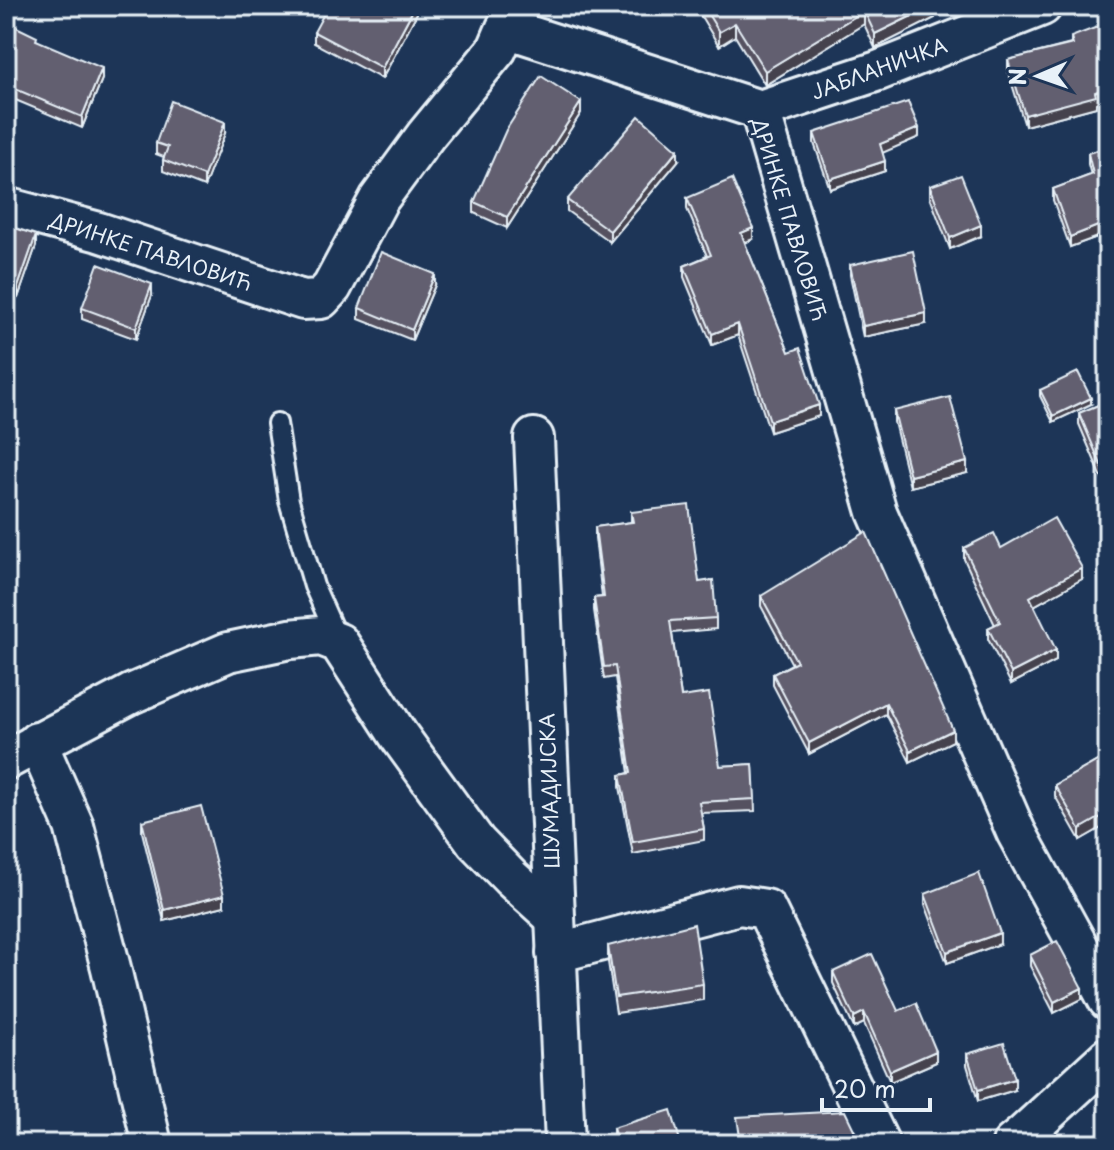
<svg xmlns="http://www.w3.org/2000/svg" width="1114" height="1150" font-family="'Playpen Sans',sans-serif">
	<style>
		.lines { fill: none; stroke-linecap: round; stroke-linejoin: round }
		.lane-casing { stroke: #e8f1f8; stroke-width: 24 }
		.street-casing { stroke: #e8f1f8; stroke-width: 44 }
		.lane { stroke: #1d3557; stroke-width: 18 }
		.street { stroke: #1d3557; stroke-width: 38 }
		.wall { fill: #545160; stroke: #e8f1f8; stroke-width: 2 }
		.shaded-wall { fill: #45424e; stroke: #e8f1f8; stroke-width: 2 }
		.building { fill: #625e70; stroke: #e8f1f8; stroke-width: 2 }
		.labels { text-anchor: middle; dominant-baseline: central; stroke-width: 6; stroke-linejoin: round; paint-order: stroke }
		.street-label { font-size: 20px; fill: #e8f1f8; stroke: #1d3557 }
	</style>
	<rect width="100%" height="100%" fill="#1d3557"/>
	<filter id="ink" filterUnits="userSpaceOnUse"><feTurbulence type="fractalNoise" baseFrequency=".0125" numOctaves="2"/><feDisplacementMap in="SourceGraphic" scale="16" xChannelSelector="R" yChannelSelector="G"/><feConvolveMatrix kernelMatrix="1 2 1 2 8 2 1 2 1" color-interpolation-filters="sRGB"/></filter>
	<g filter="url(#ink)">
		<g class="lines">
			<defs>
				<path id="lane" d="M277,423L289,501L314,586L338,640"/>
				<g id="street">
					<path d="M760,110L878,71L1042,6"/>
					<path d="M6,207L99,232L303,300L321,299L332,287L379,199L426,135L497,49L506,28L760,110L877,512L1016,832L1108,1000"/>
					<path d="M534,438L565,1144"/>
					<path d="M37,742L74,826L111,968L152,1144"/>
					<path d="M6,760L131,694L228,652L290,639L321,636L339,643L399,736L476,842L511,878L554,917"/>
					<path d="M556,953L739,905L766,909L880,1144"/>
					<path d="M1012,1144L1023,1135L1108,1057"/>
				</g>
			</defs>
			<use href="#lane" class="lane-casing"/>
			<use href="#street" class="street-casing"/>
			<use href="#lane" class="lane"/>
			<use href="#street" class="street"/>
		</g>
		<g class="wall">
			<path d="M417,6V13L382,79L314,43V32Z"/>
			<path d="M570,6H613L609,18Z"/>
			<path d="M699,6H935V18L875,48L864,24L765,85L735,36L719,46L699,13Z"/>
			<path d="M6,22L102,79L82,128L13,99Z"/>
			<path d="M1071,37L1096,103V107L1025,126L1008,71V60L1071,44Z"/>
			<path d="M581,113L507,228L474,213V202Z"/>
			<path d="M225,133L204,187L163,171V160L164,157L156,154V143Z"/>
			<path d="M814,133L919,137L882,152L885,171L830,189L814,143Z"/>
			<path d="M1108,147V233L1070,247L1053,200V189L1091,175L1088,164V153Z"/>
			<path d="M678,161L610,242L567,211V200Z"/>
			<path d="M930,186L981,236L950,249L930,197Z"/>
			<path d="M687,198L753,239L745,243L789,352L819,416L770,432L738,335L712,345L684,277V266L707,256L687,209Z"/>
			<path d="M6,225L36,246L18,298L6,293Z"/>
			<path d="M850,265L926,324L863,337L850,275Z"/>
			<path d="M435,285L412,340L359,319V308Z"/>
			<path d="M152,295L136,339L82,319V308Z"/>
			<path d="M1040,390L1091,404L1053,422L1040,396Z"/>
			<path d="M1108,401L1107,490L1079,424V413Z"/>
			<path d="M894,411L967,473L910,487L894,422Z"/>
			<path d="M631,512L699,582L716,618V629L672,633L681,697L720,766L753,764L755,811L701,813L704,829V840L633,854L620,787V775L629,773L615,677L604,679L594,610V598L602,597L595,538V527L631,522Z"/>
			<path d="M964,548H1001L1082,579L1034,606L1056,661L1011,684L988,639V628L995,625L964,559Z"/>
			<path d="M761,596L953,741L910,762L886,714L809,754L773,685V674L792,664L761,606Z"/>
			<path d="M1108,755V824L1080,840L1055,796V785Z"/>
			<path d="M142,821L224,906L164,921L142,832Z"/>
			<path d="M925,894L1000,944L947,963L925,904Z"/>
			<path d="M608,946L703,984V1000L616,1013L608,962Z"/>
			<path d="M1030,955L1082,999L1054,1013L1030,966Z"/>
			<path d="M833,972L898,1011L936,1062L890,1082L864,1023L854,1028L833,983Z"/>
			<path d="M967,1054L1015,1090L978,1101L967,1065Z"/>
			<path d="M613,1128L681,1144H614L613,1139Z"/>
		</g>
		<g class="shaded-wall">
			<path d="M415,6H417V13L382,79V68Z"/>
			<path d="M932,6H935V18L875,48V34Z"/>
			<path d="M864,11V24L765,85V71Z"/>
			<path d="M735,23V36L719,46V32Z"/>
			<path d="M102,68V79L82,128V117Z"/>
			<path d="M1108,87V98L1096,103V107L1025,126V115Z"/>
			<path d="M13,88V99L6,115V104Z"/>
			<path d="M581,102V113L507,228V217Z"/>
			<path d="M225,122V133L204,187V176Z"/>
			<path d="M919,128V137L880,154V144Z"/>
			<path d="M678,150V161L610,242V231Z"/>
			<path d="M885,161V171L830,189V179Z"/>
			<path d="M1108,222V233L1070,247V237Z"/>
			<path d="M981,225V236L950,249V238Z"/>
			<path d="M753,228V239L741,244V233Z"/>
			<path d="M36,235V246L18,298V287Z"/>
			<path d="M435,274V285L412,340V330Z"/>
			<path d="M152,284V295L136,339V328Z"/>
			<path d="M926,313V324L863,337V326Z"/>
			<path d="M738,324V335L712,345V334Z"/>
			<path d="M1091,398V404L1053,422V416Z"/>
			<path d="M819,405V416L770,432V421Z"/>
			<path d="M967,462V473L910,487V476Z"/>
			<path d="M1082,568V579L1030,608V597Z"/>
			<path d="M1056,650V661L1011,684V673Z"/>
			<path d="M886,703V714L809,754V743Z"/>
			<path d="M953,730V741L910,762V751Z"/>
			<path d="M1108,813V824L1080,840V829Z"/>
			<path d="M224,895V906L164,921V910Z"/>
			<path d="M1000,933V944L947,963V952Z"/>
			<path d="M1082,988V999L1054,1013V1002Z"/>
			<path d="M864,1012V1023L854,1028V1017Z"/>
			<path d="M936,1051V1062L890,1082V1071Z"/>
			<path d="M1015,1079V1090L978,1101V1090Z"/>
		</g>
		<g class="building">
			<path d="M328,6H415L382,68L314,32Z"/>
			<path d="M703,6H932L875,34L864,11L765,71L735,23L719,32Z"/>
			<path d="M6,22L37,37L36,40L102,68L82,117L13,88L6,104Z"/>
			<path d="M1108,23V87L1095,92L1096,96L1025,115L1008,60L1073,44L1071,37Z"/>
			<path d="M541,76L581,102L507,217L474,202L506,130Z"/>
			<path d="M171,101L225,122L204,176L163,160L168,147L156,143Z"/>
			<path d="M908,102L919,128L880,144L885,161L830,179L814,133Z"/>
			<path d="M639,116L678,150L610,231L567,200Z"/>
			<path d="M1108,147V222L1070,237L1053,189L1093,174L1088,153Z"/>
			<path d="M961,175L981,225L950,238L930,186Z"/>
			<path d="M732,179L753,228L741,233L789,352L800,348L819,405L770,421L738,324L712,334L684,266L711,255L687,198Z"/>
			<path d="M6,225L36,235L18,287L6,282Z"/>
			<path d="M913,251L926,313L863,326L850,265Z"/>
			<path d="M381,252L435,274L412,330L359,308Z"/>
			<path d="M98,264L152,284L136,328L82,308Z"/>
			<path d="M1078,372L1091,398L1053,416L1040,390Z"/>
			<path d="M950,397L967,462L910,476L894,411Z"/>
			<path d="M1108,401V478L1107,479L1079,413Z"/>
			<path d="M689,505L699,582L713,580L716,618L670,621L681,697L709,693L720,766L753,764L755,799L699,802L704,829L633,842L620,775L631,773L615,666L604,667L594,598L604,597L595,527L633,522L631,512Z"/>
			<path d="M1054,518L1082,568L1030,597L1056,650L1011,673L988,628L1000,622L964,548L994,533L1001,548Z"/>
			<path d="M866,532L953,730L910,751L886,703L809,743L773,674L797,662L761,596Z"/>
			<path d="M1108,755V813L1080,829L1055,785Z"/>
			<path d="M201,806L224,895L164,910L142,821Z"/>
			<path d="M979,873L1000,933L947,952L925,894Z"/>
			<path d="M694,924L703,984L616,997L608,946Z"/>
			<path d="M1057,941L1082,988L1054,1002L1030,955Z"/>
			<path d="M872,954L898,1011L916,1003L936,1051L890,1071L864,1012L854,1017L833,972Z"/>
			<path d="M1004,1043L1015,1079L978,1090L967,1054Z"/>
			<path d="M671,1110L681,1144H618L613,1128Z"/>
			<path d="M845,1111L861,1144H741L737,1117Z"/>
		</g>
	</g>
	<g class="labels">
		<g class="street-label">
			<text transform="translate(879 68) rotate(-20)">ЈАБЛАНИЧКА</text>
			<text transform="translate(790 219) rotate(73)">ДРИНКЕ ПАВЛОВИЋ</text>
			<text transform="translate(151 251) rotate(18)">ДРИНКЕ ПАВЛОВИЋ</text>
			<text transform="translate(549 791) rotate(-92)">ШУМАДИЈСКА</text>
		</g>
	</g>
	<rect width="1114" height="1150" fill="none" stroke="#1d3557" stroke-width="32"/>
	<rect x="16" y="16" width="1082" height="1118" fill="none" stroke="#e8f1f8" stroke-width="3" filter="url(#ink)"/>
	<g transform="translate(1038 76) rotate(268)" stroke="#1d3557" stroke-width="6" paint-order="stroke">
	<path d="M0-6L14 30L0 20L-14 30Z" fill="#e8f1f8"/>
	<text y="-12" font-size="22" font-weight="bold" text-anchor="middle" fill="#e8f1f8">N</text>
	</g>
	<path d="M822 1098v12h108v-12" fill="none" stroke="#e8f1f8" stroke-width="4"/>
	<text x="834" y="1098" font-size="24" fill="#e8f1f8" stroke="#1d3557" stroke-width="6" paint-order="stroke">20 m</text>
</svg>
